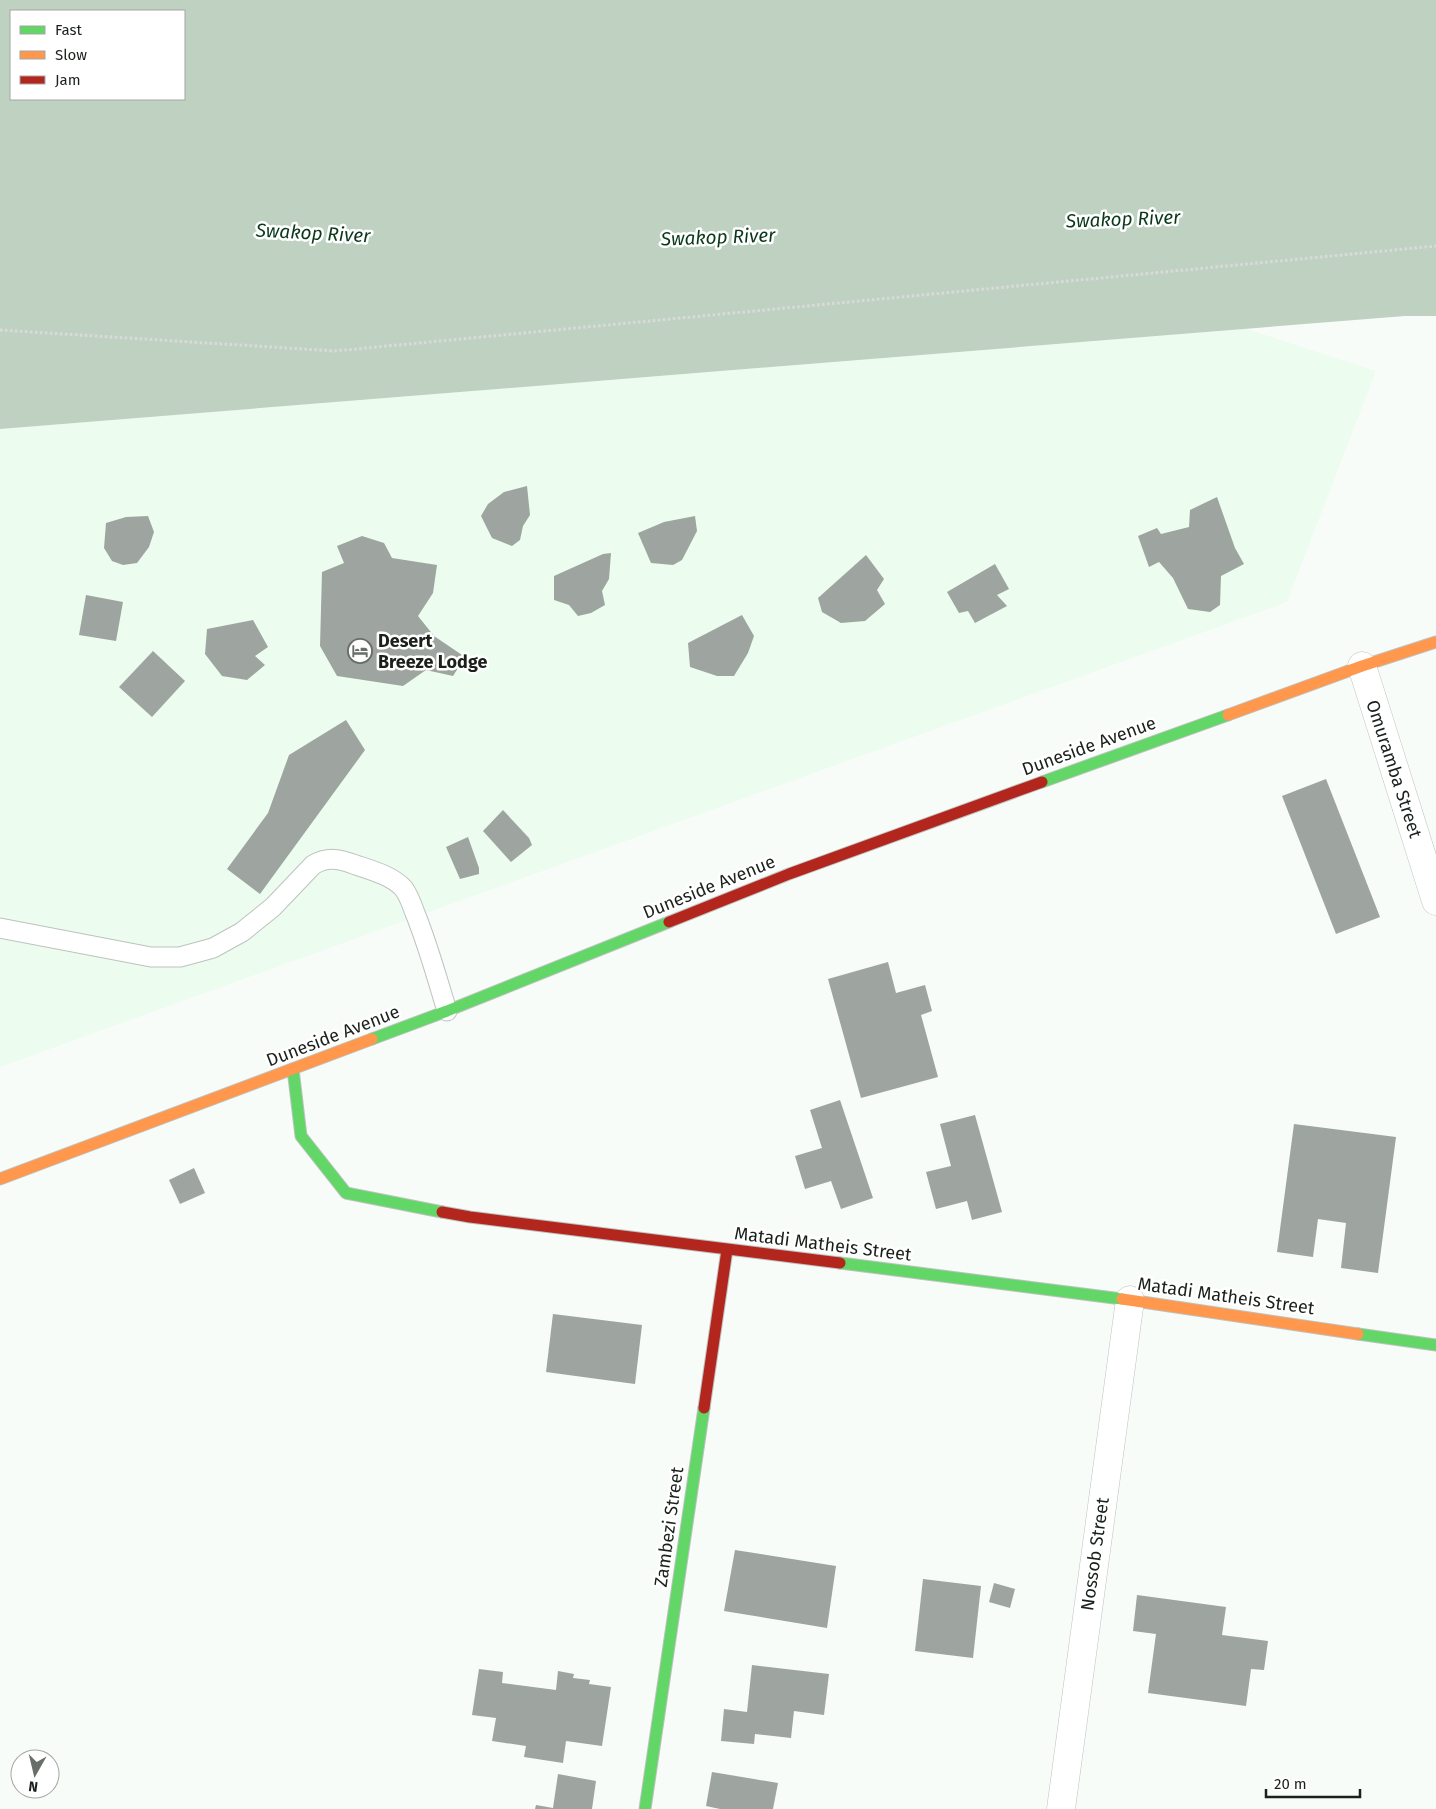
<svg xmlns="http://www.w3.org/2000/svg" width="1436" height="1809" font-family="'Fira Sans',sans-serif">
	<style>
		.built { fill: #ecfcef }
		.water { fill: #bfd2c2; fill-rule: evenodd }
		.building { fill: #9ea49f }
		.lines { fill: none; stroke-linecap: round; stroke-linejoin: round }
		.lane-casing { stroke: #bec2bf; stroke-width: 21 }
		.street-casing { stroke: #bec2bf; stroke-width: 29 }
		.fast-casing { stroke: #bec2bf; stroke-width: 13 }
		.slow-casing { stroke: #bec2bf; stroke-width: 13 }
		.jam-casing { stroke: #bec2bf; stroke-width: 13 }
		.path { stroke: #d9dbda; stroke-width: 3; stroke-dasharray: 2.5 2.5; stroke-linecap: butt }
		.lane { stroke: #fefffe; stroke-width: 19 }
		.street { stroke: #fefffe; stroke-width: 28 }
		.fast { stroke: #63d668; stroke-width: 11 }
		.slow { stroke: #ff974d; stroke-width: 11 }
		.jam { stroke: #b3261e; stroke-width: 11 }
		.labels { text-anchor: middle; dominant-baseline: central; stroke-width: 5; stroke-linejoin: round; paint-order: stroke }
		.poi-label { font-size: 18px; font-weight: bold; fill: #1a211b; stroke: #fff; text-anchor: start }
		.street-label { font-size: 18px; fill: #1a211b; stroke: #fff }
		.water-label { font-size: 19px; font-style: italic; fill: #0a381a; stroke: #fff }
	</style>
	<rect width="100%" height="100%" fill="#f8fcf9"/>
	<path class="built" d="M1247,329L1376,371L1287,602L0,1067V429Z"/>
	<path class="water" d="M0,0H1436V316H1405L0,429ZM11,11H184V99H11Z"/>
	<g class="building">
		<path d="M527,486L530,515L523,526L520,540L512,546L492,538L481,516L488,504L504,492Z"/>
		<path d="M1217,497L1235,548L1244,564L1221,576L1220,605L1210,612L1188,609L1173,578L1159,562L1149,567L1138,536L1157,528L1161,534L1189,527L1190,510Z"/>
		<path d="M148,516L154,532L149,547L137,563L123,565L112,561L104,548L106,523L126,517Z"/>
		<path d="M695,516L697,531L682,560L673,565L651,563L638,533L664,522Z"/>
		<path d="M362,536L384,543L392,558L437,565L433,593L418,616L434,636L465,657L453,676L426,670L403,686L337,676L320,646L322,572L344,563L337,546Z"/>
		<path d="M611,553L609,579L602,591L605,605L591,613L578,616L569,605L554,600V576L603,554Z"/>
		<path d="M866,555L884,579L877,590L885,604L865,621L841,623L822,612L818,598Z"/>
		<path d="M995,564L1009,589L997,595L1007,606L975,623L968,611L959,613L947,592Z"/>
		<path d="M86,595L123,602L116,641L79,635Z"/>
		<path d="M742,615L754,636L748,653L734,676H717L690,667L688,643Z"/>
		<path d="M253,620L268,647L255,656L265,665L247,680L222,676L205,654L207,629Z"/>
		<path d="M153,651L185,681L152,717L119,687Z"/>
		<path d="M346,720L365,750L260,894L227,869L268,813L289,755Z"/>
		<path d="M1326,779L1380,917L1336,934L1282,796Z"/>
		<path d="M503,810L529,838L532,845L511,862L483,831Z"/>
		<path d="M468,837L479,868V874L460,879L446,847Z"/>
		<path d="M888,962L896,993L925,985L932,1011L921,1015L938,1077L861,1098L828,979Z"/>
		<path d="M840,1100L873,1198L841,1209L831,1181L805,1189L795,1156L822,1148L810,1110Z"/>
		<path d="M975,1115L1002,1212L972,1220L967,1201L936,1209L926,1172L951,1166L940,1124Z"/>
		<path d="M1294,1124L1396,1137L1378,1273L1341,1268L1346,1223L1318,1219L1313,1257L1277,1252Z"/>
		<path d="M194,1168L205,1193L180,1204L169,1180Z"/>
		<path d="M553,1314L642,1325L635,1384L546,1372Z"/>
		<path d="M735,1550L836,1566L827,1628L724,1611Z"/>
		<path d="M923,1579L981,1586L973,1658L915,1651Z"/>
		<path d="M994,1583L1015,1589L1010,1608L989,1602Z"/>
		<path d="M1137,1595L1226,1607L1222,1635L1268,1641L1264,1670L1251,1669L1246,1706L1148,1693L1156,1634L1133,1631Z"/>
		<path d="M752,1665L829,1674L824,1715L794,1711L791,1738L755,1734L754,1744L721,1741L724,1709L747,1712Z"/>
		<path d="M479,1669L503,1672L502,1683L556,1690L558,1671L574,1674L573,1678L590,1680L589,1684L611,1687L602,1746L566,1741L563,1763L524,1757L526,1746L492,1741L496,1718L472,1715Z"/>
		<path d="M712,1772L778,1783L773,1809H720L706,1806Z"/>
		<path d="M558,1774L596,1781L592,1809H535L536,1805L553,1808Z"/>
	</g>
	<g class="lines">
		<defs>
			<path id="lane" d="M0,928L151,957H180L213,948L242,932L273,907L313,865C328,856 340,859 356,865C371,870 393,876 404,889C409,896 412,905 415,913C428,945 437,978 447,1011"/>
			<g id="street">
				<path d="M1362,666L1436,901"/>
				<path d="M1061,1809L1130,1300"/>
			</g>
			<g id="fast">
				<path d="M1042,782L1228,715"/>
				<path d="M372,1039L447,1011L669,922"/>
				<path d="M293,1069L301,1136L346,1193L442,1212"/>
				<path d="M840,1263L1122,1299"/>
				<path d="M1358,1334L1436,1345"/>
				<path d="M645,1809L704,1408"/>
			</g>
			<g id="slow">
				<path d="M1228,715L1362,666L1436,642"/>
				<path d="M0,1179L372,1039"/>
				<path d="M1122,1299L1358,1334"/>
			</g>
			<g id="jam">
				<path d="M669,922L789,874L1042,782"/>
				<path d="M442,1212L470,1217L840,1263"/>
				<path d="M704,1408L727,1250"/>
			</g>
		</defs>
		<use href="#lane" class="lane-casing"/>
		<use href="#street" class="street-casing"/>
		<use href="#fast" class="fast-casing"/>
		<use href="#slow" class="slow-casing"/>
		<use href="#jam" class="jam-casing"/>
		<path class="path" d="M0,330L335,351L1436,246"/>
		<use href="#lane" class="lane"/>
		<use href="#street" class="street"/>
		<use href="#fast" class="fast"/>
		<use href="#slow" class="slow"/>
		<use href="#jam" class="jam"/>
	</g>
	<defs>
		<symbol id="hotel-ring" viewBox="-11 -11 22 22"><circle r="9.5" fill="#fff" stroke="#686e69" stroke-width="1.5"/><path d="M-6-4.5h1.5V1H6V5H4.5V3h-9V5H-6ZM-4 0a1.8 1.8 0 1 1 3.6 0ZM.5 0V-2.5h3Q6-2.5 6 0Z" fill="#686e69"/></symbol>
	</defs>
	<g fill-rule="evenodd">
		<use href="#hotel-ring" x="346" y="637" width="28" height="28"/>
	</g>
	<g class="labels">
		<g class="poi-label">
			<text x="378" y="641">Desert<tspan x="378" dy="21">Breeze Lodge</tspan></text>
		</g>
		<g class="street-label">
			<text transform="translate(1089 746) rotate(-20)">Duneside Avenue</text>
			<text transform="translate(1394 769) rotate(72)">Omuramba Street</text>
			<text transform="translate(709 887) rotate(-22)">Duneside Avenue</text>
			<text transform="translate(333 1036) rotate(-21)">Duneside Avenue</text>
			<text transform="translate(823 1244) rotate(7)">Matadi Matheis Street</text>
			<text transform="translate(1226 1296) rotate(8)">Matadi Matheis Street</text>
			<text transform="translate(669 1527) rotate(-82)">Zambezi Street</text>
			<text transform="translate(1095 1554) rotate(-82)">Nossob Street</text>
		</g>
		<g class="water-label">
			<text transform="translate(1123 219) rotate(-2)">Swakop River</text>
			<text transform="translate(313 233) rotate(3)">Swakop River</text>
			<text transform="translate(718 237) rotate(-2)">Swakop River</text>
		</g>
	</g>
	<rect x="10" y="10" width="175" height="90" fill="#ffffff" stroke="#a3a6a4"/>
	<rect x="20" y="26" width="25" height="8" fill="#63d668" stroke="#a3a6a4"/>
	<text x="55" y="35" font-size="15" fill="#1a211b">Fast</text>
	<rect x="20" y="51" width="25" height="8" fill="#ff974d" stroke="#a3a6a4"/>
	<text x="55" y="60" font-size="15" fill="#1a211b">Slow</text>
	<rect x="20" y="76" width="25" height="8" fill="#b3261e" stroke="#a3a6a4"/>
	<text x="55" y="85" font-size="15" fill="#1a211b">Jam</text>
	<g transform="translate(35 1774) rotate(188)"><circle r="24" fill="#ffffff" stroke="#a3a6a4"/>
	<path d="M0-4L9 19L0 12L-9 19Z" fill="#686e69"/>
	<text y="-8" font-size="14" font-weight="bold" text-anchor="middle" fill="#1a211b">N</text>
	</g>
	<path d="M1266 1789v8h94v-8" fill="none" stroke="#1a211b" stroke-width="2.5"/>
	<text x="1274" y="1789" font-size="15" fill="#1a211b" stroke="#ffffff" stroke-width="4" paint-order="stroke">20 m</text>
</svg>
